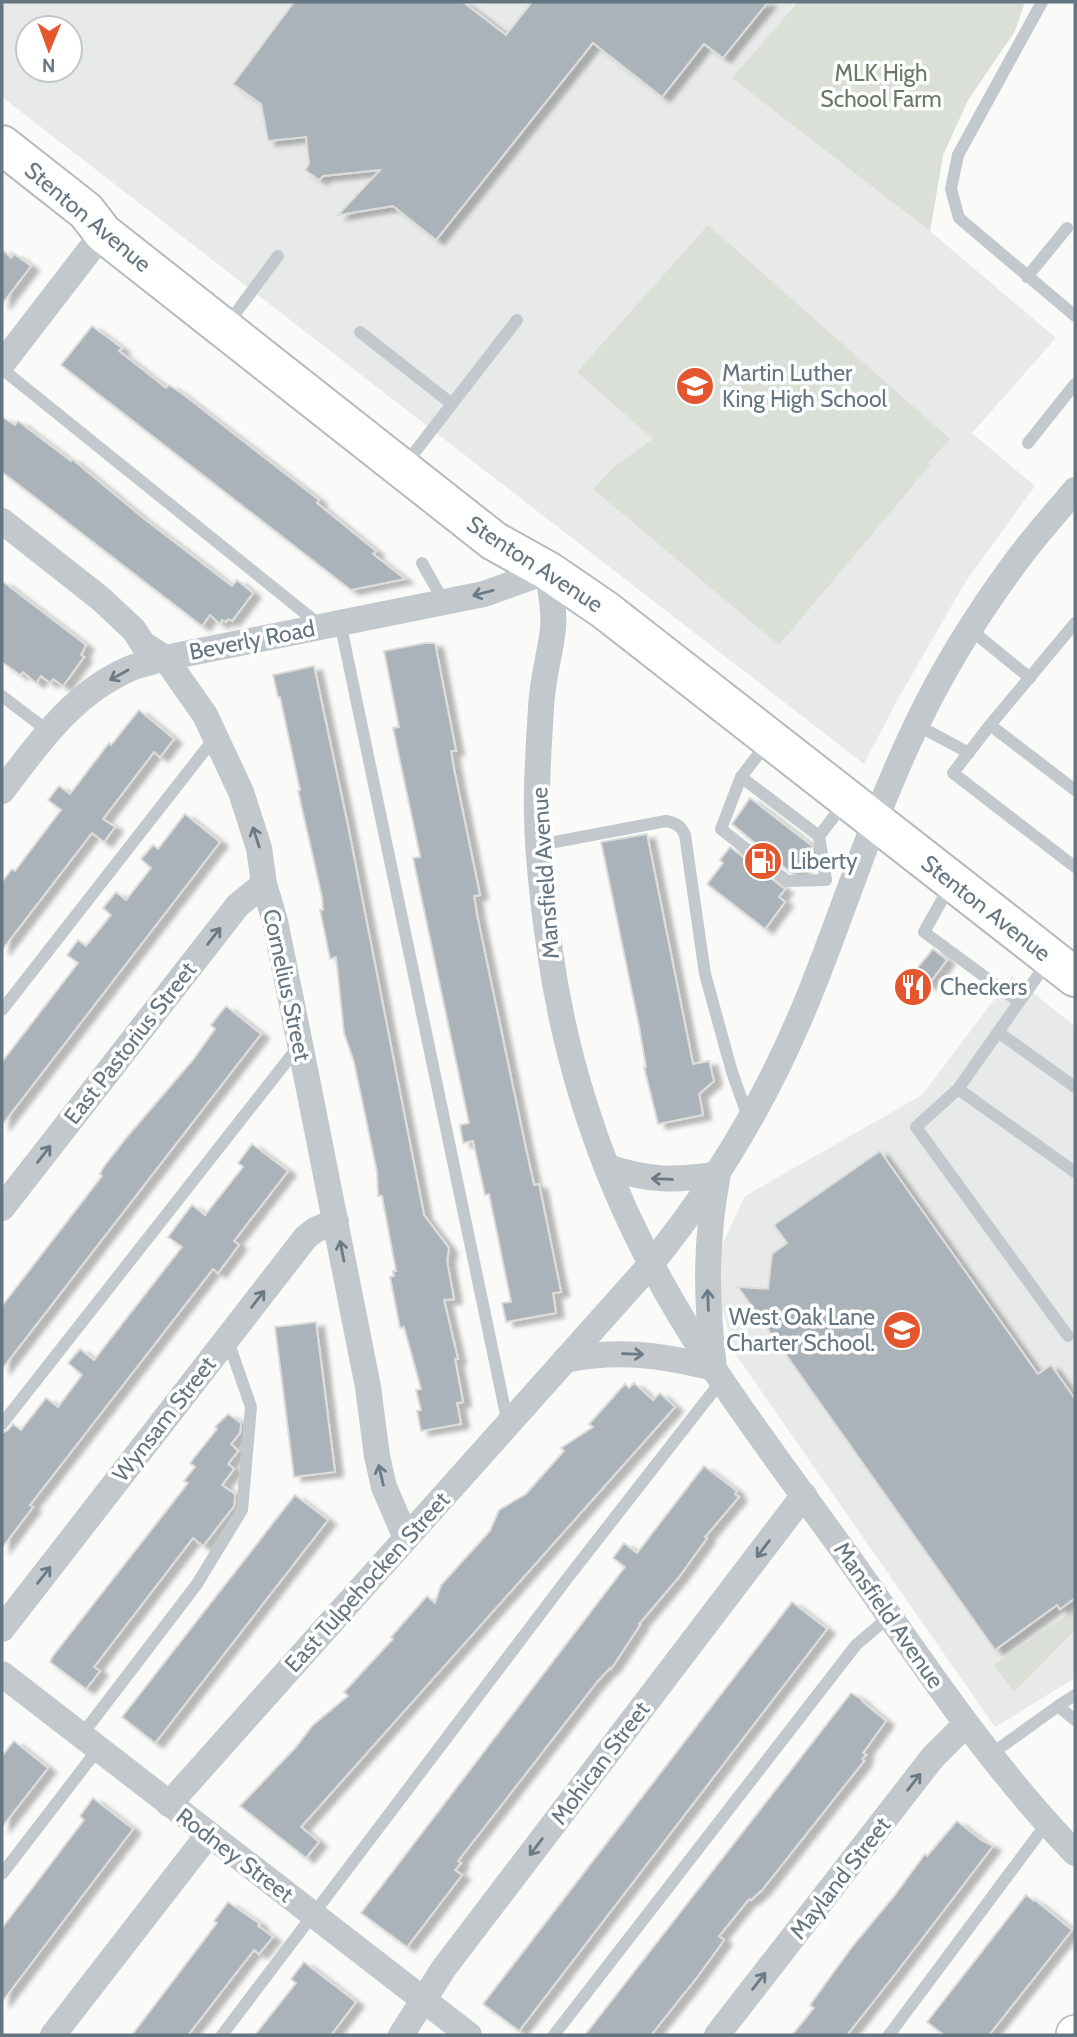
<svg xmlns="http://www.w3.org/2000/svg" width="1077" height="2037" font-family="Cabin,sans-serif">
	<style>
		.built { fill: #e8e9e9; fill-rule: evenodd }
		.green { fill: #dadfd7 }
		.building { fill: #aab3b9; stroke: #dcdcda; stroke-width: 2; filter: url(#shadow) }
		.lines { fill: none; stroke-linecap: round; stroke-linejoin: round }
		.secondary-casing { stroke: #b3babf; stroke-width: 40 }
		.primary-casing { stroke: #b5babe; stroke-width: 42 }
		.lane { stroke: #c3c8cc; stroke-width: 12 }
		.street { stroke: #c3c8cc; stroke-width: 26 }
		.secondary { stroke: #fff; stroke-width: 37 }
		.primary { stroke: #fff; stroke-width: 38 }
		.oneway { stroke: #6a7a87 }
		.labels { text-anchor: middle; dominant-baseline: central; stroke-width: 7; stroke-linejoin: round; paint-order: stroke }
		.park-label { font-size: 23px; fill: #687a64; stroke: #fff }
		.street-label { font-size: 23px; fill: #657683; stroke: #fff }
		.poi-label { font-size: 23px; fill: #657683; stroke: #fff; text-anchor: start }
	</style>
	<defs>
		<filter id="shadow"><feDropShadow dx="8" dy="4.5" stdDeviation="2" flood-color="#0004"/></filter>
	</defs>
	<rect width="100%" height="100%" fill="#fafaf8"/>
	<g class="built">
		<path d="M2,2H1025L1015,31L968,100L943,155L930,231L1056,338L972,433L1035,486L966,581L898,699L864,764L2,97ZM28,28H70V70H28Z"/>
		<path d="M1012,976L1075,1026V1678L995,1727L736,1355L721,1305L722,1245L745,1196L922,1095Z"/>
	</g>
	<g class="green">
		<path d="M798,2H1025L1015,31L968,100L943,155L930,231L732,78Z"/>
		<path d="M708,225L950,439L928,463L930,465L779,645L593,489L614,467L653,439L577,372Z"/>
		<path d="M1074,1610L1075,1630L1014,1692L994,1665Z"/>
	</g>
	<g class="building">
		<path d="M294,2H463L506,35L532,2H768L723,58L704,44L662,97L593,43L436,240L393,206L338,215L380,170L323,176L319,180L305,170L309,164L306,137L268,141L261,104L233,84Z"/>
		<path d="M2,249L11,258L14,254L31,266L2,304Z"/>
		<path d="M92,326L122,348L119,351L166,388L169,385L184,395L319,500L317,503L376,551L373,554L405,579L351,590L61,365Z"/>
		<path d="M2,417L15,425L18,421L71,461L72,459L143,518L232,586L237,580L253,593L232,621L228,619L226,622L222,620L220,624L210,615L202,626L2,472Z"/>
		<path d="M2,581L86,645L81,655L84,657L63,686L53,679L50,683L41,676L36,683L23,672L20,675L2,662Z"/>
		<path d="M425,643H435L456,751H451L454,769L480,895L474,896L477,915L526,1149L534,1185L539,1184L561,1292L553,1293L556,1313L506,1322L502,1303L511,1302L489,1194L485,1195L473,1141L463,1143L460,1125L469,1123L413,858L420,857L419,851L393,728L399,727L384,651Z"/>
		<path d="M314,666L348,826L424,1215L449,1248L447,1261L454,1299L444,1300L458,1359H455L463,1402L457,1403L461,1424L421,1431L417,1411L421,1410L416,1390L421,1389L404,1327L400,1328L390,1277L394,1276L393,1271H396L382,1196H378L377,1172L354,1062L344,1033L336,957L330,959L320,910H323L322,897L298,791L300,790L280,697H278L273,675Z"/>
		<path d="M139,710L174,739L160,757L154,752L103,819L115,827L104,842L92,833L2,950V882L12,869L15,871L61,810L48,800L59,786L70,794L109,743L111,745Z"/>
		<path d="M750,798L812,846L813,854L799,872H790L732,824Z"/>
		<path d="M185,814L220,842L2,1125V1062L78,963L67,955L78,940L86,946L111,915L103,908L116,892L126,900L151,868L141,859L153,845L158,849Z"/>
		<path d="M647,834L693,1064L709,1061L714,1081L699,1094L703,1115L658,1124L644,1067H646L639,1026L601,842Z"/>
		<path d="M730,847L785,889L779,897L785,902L765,929L707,884L723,863L720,860Z"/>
		<path d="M933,949L947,960L928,985L913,973Z"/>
		<path d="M226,1006L261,1034L2,1369V1306L102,1176L100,1174L103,1168L127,1137L193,1060L215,1029L211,1025Z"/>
		<path d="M252,1144L288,1171L234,1241L239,1245L218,1273L213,1269L30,1505L33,1507L2,1548V1433L8,1430L13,1424L21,1430L46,1398L58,1407L82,1375L68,1363L80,1349L94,1360L182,1247L168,1237L192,1205L205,1215L243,1167L238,1163Z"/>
		<path d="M880,1151L1038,1374L1051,1365L1075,1399V1598L1060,1609L1057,1605L995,1650L738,1287L768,1289L772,1254L787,1243L774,1225Z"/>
		<path d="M316,1322L335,1472L294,1477L275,1327Z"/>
		<path d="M634,1383L653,1400L660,1393L675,1407L301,1827L319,1842L306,1858L240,1806L296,1747L313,1725L348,1696L344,1692L393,1639L391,1637L427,1596L435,1603L441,1585L490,1531L499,1510L526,1494L564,1451L561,1448L593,1427L589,1424L625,1384L629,1388Z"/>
		<path d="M228,1414L241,1423L240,1433L231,1444L238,1451L228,1464L234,1469L222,1485L235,1494L234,1506L203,1546L193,1538L94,1667L100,1671L86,1689L50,1662L53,1656L188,1483L184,1481L195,1467L190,1463L217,1429L215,1427Z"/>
		<path d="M704,1466L737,1491L735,1494L739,1497L705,1537L707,1538L679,1577L639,1624L640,1625L611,1669L610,1668L597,1682L458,1861L461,1863L455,1870L462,1875L407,1947L361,1913L625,1567L613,1558L624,1543L637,1553Z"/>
		<path d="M295,1495L328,1520L155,1743L122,1717Z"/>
		<path d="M792,1602L827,1629L519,2031L483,2004Z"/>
		<path d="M851,1693L861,1699L863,1702L886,1721L863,1753L866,1755L862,1759L864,1761L762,1890L751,1900L749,1899L719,1936L724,1940L698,1976L651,2035H585Z"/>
		<path d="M14,1741L48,1768L2,1827V1756Z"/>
		<path d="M93,1798L133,1829L2,2002V1928L84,1820L80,1816Z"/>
		<path d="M957,1821L981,1840L993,1846L892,1978L847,2035H792L814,2008L810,2005L852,1947L895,1895L925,1854L927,1856Z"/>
		<path d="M1026,1895L1034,1901L1035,1900L1072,1930L989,2035H944L927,2022Z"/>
		<path d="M228,1902L260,1924L258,1926L273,1937L259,1954L254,1950L188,2035H132L217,1923L214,1921Z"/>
		<path d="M304,1962L356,2002L331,2035H255L296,1983L291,1979Z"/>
	</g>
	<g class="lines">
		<defs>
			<path id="secondary" d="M1075,2035V2034"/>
			<path id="primary" d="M2,145L86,211L103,233L494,541L548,571L605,610L1075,977"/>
		</defs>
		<use href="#secondary" class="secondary-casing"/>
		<use href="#primary" class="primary-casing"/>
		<g class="lane">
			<path d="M1042,2L958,155L951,189L959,218L1075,316"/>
			<path d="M1027,277L1067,228"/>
			<path d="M226,326L278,256"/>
			<path d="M360,332L452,404"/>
			<path d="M2,369L321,626"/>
			<path d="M1028,443L1075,384"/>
			<path d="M404,466L517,320"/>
			<path d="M422,563L444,602"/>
			<path d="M340,622L508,1424"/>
			<path d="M971,630L1030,678"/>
			<path d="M2,696L48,731"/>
			<path d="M917,725L969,753"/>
			<path d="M990,725L1075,623"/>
			<path d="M767,743L741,777L819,836L846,801"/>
			<path d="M741,777L721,829L787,881L826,880L819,836"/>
			<path d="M1075,790L990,725L953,773L1075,867"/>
			<path d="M539,845L666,821C676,823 681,826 685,835L705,974L732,1072L749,1120"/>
			<path d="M951,884L924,932L1019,1002"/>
			<path d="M1048,961L958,1089L1075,1172"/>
			<path d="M2,1010L216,736"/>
			<path d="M998,1032L1075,1087"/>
			<path d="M958,1089L916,1127L1068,1336"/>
			<path d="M2,1424L298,1047"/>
			<path d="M1058,1706L1075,1695"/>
			<path d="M81,1736L197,1584L242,1510L251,1407L227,1338"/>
			<path d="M990,1755L1058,1706L1075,1720"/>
			<path d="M2,1874L98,1749"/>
			<path d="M222,2035L566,1580L722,1380"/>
			<path d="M554,2035L856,1645L890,1616"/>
			<path d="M889,2035L1047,1823"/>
		</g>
		<g class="street">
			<path d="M2,364L103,233"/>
			<path d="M2,521L101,599L134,630L143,644L165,658L205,715L241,792L259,848L264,884L275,921L300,1044L368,1387L377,1456L384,1487L406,1538"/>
			<path d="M2,791C38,744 72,694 129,669C140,664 153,662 165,658L484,594L548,571C550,590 555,611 553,629C550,655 542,681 541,708C539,743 536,780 537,816C538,859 543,903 549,945C563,1049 595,1154 643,1248C700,1362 781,1463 855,1567C924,1665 991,1766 1075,1853"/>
			<path d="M2,1208L238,905L264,884"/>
			<path d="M565,1360C620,1349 661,1355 714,1368C706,1301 705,1240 718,1174C676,1181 649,1181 608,1167"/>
			<path d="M2,1629L306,1237L315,1230L336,1221"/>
			<path d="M2,1674L469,2035"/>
			<path d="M169,1804L651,1264C717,1183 770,1093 809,996C845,907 874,813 916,726C942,671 979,612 1015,563C1033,538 1055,514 1075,490"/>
			<path d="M53,2035L208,1835"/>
			<path d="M401,2035L444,1968L804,1495"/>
			<path d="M717,2035L933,1757L966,1724"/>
		</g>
		<use href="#secondary" class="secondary"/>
		<use href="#primary" class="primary"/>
	</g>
	<defs><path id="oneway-shaft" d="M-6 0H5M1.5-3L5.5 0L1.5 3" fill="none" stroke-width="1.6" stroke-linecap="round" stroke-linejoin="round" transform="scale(1.75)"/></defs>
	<g class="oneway">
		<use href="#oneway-shaft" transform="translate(483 593) rotate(165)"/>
		<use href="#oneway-shaft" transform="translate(119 675) rotate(151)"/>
		<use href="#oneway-shaft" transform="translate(256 837) rotate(-108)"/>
		<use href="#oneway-shaft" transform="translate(214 936) rotate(-52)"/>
		<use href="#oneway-shaft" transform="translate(44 1154) rotate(-52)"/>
		<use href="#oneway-shaft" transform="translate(662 1179) rotate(-178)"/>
		<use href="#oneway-shaft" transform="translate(342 1251) rotate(-101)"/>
		<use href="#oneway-shaft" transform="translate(258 1299) rotate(-52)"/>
		<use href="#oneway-shaft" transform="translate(708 1300) rotate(-92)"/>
		<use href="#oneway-shaft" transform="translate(633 1354) rotate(2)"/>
		<use href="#oneway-shaft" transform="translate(381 1475) rotate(-103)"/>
		<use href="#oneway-shaft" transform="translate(763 1549) rotate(127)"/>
		<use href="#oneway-shaft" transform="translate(44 1575) rotate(-52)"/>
		<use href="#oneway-shaft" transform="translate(914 1782) rotate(-52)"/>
		<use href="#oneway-shaft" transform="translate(536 1847) rotate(127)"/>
		<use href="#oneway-shaft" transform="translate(759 1981) rotate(-52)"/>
	</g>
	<defs>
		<symbol id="school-disc" viewBox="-11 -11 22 22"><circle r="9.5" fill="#e4572e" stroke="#fff"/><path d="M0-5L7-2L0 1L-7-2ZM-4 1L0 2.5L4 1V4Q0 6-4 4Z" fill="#fff"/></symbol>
		<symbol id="fuel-disc" viewBox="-11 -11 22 22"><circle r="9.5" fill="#e4572e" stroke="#fff"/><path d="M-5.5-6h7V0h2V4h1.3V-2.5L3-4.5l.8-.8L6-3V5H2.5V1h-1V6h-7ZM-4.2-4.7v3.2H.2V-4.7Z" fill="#fff"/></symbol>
		<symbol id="restaurant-disc" viewBox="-11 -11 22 22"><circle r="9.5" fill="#e4572e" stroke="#fff"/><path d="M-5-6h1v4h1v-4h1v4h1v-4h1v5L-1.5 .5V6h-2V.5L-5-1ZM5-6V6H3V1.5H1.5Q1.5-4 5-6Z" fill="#fff"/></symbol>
	</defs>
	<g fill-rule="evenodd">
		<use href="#school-disc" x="673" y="364" width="44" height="44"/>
		<use href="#fuel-disc" x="741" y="839" width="44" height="44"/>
		<use href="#restaurant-disc" x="891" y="965" width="44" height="44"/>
		<use href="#school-disc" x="880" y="1308" width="44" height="44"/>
	</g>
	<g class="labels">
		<g class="park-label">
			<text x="881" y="73">MLK High<tspan x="881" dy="26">School Farm</tspan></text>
		</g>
		<g class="street-label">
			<text transform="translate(88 217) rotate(40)">Stenton Avenue</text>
			<text transform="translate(535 564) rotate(33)">Stenton Avenue</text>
			<text transform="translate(252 640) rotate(-11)">Beverly Road</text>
			<text transform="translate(545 873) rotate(-94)">Mansfield Avenue</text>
			<text transform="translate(986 908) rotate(38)">Stenton Avenue</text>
			<text transform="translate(287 985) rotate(78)">Cornelius Street</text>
			<text transform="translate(130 1043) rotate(-52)">East Pastorius Street</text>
			<text transform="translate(164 1419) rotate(-52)">Wynsam Street</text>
			<text transform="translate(367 1582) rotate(-48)">East Tulpehocken Street</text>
			<text transform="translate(889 1615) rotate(55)">Mansfield Avenue</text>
			<text transform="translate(600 1763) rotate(-53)">Mohican Street</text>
			<text transform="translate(235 1855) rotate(37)">Rodney Street</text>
			<text transform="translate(840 1878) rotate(-52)">Mayland Street</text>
		</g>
		<g class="poi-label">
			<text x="722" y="373">Martin Luther<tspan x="722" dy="26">King High School</tspan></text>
			<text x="790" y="861">Liberty</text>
			<text x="940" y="987">Checkers</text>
			<text x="875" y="1317" text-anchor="end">West Oak Lane<tspan x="875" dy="26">Charter School.</tspan></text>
		</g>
	</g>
	<rect width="1077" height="2037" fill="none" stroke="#657683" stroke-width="7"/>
	<g transform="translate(49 49) rotate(181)"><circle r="33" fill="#ffffff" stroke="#c1c8cd" stroke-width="2"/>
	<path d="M0-5L12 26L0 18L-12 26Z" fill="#e4572e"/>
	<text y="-10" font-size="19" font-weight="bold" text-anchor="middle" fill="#657683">N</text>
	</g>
</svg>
